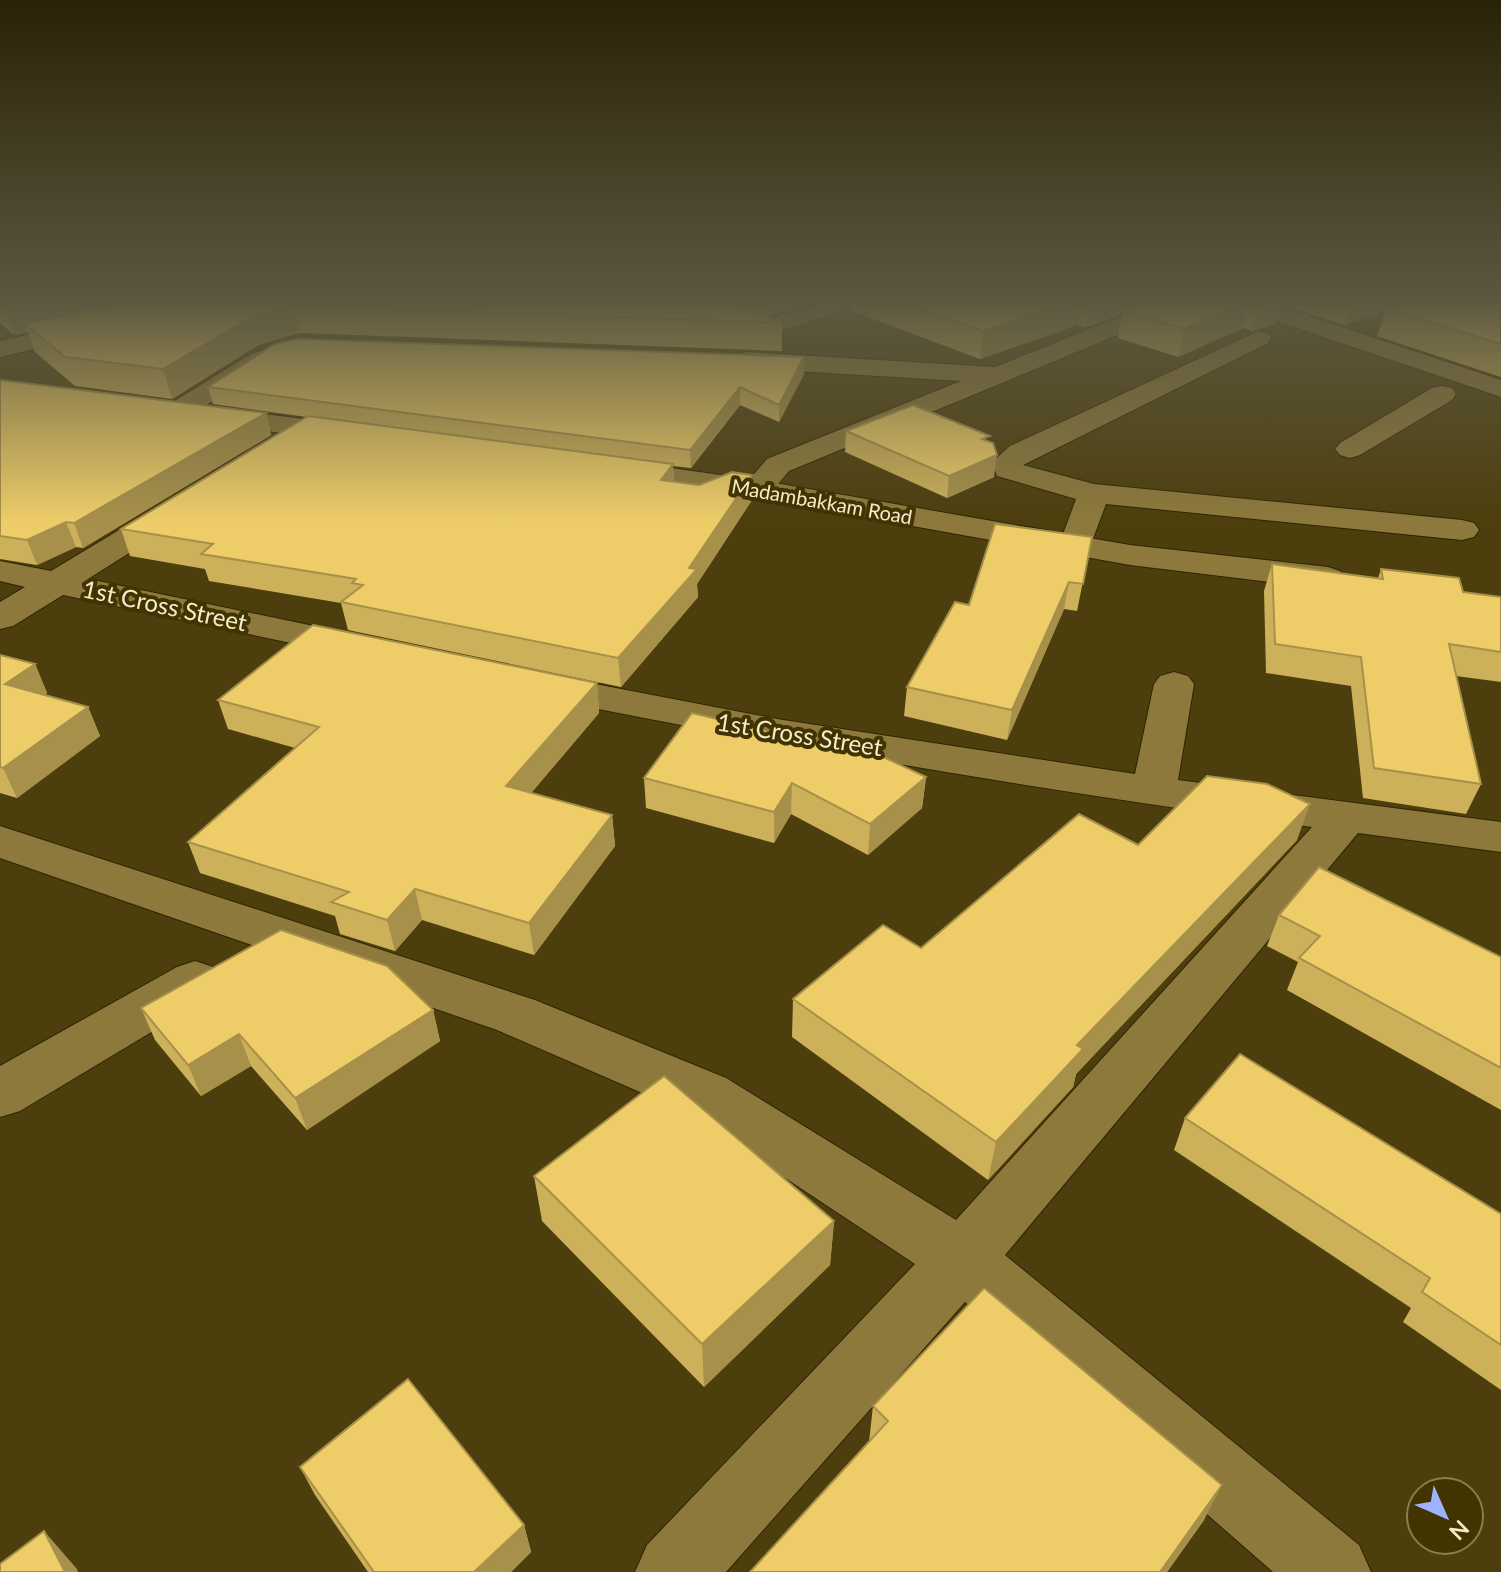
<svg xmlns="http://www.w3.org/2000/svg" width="1501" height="1572" font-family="Lato,sans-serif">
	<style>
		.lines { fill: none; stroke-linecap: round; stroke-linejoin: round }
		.street-casing { stroke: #2f2504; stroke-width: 2 }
		.secondary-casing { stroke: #2f2504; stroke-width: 2 }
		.street { fill: #8d793c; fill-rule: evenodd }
		.secondary { fill: #8d793c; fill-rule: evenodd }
		.wall { fill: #cdb05a }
		.shaded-wall { fill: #a7904a }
		.building { fill: #eecd69; stroke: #a7904a; stroke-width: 2 }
		.labels { text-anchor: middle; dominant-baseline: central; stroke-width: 8; stroke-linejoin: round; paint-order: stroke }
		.far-street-label { font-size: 20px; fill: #f6ebcc; stroke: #423400 }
		.street-label { font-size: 24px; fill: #f6ebcc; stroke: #423400 }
	</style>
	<rect width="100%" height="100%" fill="#4d3e0d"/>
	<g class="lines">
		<defs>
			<g id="street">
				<path d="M177,302H220L216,307L0,357V341Z"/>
				<path d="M824,302H860L856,307L763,336L754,334L751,329L754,324Z"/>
				<path d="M1157,302H1189L1185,307L789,471C775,487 768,501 746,496L741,489L767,459L961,381L746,368L737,365L733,360L737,355L746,352L995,367Z"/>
				<path d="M1231,302H1266L1501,380V397L1235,307Z"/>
				<path d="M1259,331L1268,333L1271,338L1268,343L1023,465L1094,484L1462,520L1474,523L1479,530L1474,537L1462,540L1106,504L1088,552L1076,555L1064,552L1059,545L1076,499L997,476L992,462L1010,446Z"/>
				<path d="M260,351L269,354L273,359L269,364L188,417L178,419L168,417L164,411L168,405L251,354Z"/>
				<path d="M1442,386L1452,388L1456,394L1452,400L1360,455L1350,458L1340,455L1335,449L1340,443L1432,388Z"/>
				<path d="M175,500L186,503L191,510L186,517L88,579L371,638L377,646L371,654L358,657L63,595L13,626L0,629V602L25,587L0,581V561L51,571L164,503Z"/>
				<path d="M1174,672L1188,676L1194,684L1178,780L1501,822V852L1358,833L1005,1255L1359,1545L1371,1572H1273L965,1302L726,1572H635L647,1545L915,1264L686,1112L497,1030L0,858V826L535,1000L726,1078L956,1220L1312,827C1053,792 795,749 538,697L524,693L518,685L524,677L538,673L777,719L1135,774L1154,684L1160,676Z"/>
				<path d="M195,961L213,967L221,981L213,995L20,1111L0,1117V1066L177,967Z"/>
			</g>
			<g id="secondary">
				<path d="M209,407L350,425L360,428L364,434L360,440L350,443L199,421L195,415L199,409Z"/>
				<path d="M613,460L757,480L1130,545L1328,567L1340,571L1346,578L1340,585L1328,589L1130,565L757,498L602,475L598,469L602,463Z"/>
			</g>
		</defs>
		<use href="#street" class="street-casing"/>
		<use href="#secondary" class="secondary-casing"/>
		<use href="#street" class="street"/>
		<use href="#secondary" class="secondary"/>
	</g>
	<g class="wall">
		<path d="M0,302H814L766,317L782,323V351L299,333L258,345L172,399L75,386L35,352L28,332L14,335L0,323Z"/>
		<path d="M852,302H1501V377L1377,336L1385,311L1344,325L1281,304L1275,324L1252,331L1243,328L1178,357L1118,338L1122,313L1085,328L1077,325L980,359L852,311Z"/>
		<path d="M804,357V374L779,422L740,405L691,468L673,466L674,482L752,500L697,584L698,597L621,687L348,630L341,603L209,581L205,569L130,556L121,529L307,417L213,404L208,387Z"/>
		<path d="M0,380L266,413L271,435L83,548L76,547L37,565L0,559Z"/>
		<path d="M846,431L989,442L994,477L947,498L845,452Z"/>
		<path d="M1092,537L1077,611L1064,609L1007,740L904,716L907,687L969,605Z"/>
		<path d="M1272,564L1378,578L1381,569L1463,592L1501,597V682L1456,676L1481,784L1466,814L1363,798L1351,686L1266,673L1264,591Z"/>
		<path d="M0,655L35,664L47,693L44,695L88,707L100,736L17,798L0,793Z"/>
		<path d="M597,683L599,713L531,793L612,815L615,846L534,955L422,920L395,951L340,934L335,916L200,873L188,842L295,748L228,729L218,700Z"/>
		<path d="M926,777L922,808L868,855L791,814L774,843L646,808L644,778Z"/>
		<path d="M1297,840L1076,1074L1073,1087L988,1180L792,1037L793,999L921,948L1138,845Z"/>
		<path d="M1279,915L1501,957V1110L1287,990L1298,962L1267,946Z"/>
		<path d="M141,1008L433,1010L440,1041L307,1130L251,1066L201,1096L155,1040Z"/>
		<path d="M1185,1118L1501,1214V1390L1403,1322L1411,1308L1174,1150Z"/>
		<path d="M534,1176L834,1221L830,1265L704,1387L542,1221Z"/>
		<path d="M873,1406L1204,1520L1167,1572H750L869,1442Z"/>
		<path d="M300,1467L524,1525L531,1552L511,1572H368L315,1495Z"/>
	</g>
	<g class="shaded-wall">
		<path d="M29,302H164L25,324L28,332L14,335L4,307Z"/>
		<path d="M762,302H814L762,318Z"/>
		<path d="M1069,302H1080L1077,325L980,359L983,331Z"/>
		<path d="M1089,302H1150L1123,310L1122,313L1085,328Z"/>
		<path d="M1247,302H1249L1243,328L1178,357L1184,329Z"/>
		<path d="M1264,302H1281L1275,324L1252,331L1259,303Z"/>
		<path d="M1351,302H1414L1386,308L1385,311L1344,325Z"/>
		<path d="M293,305L299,333L258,345L172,399L163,369L252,317Z"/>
		<path d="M804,357V374L779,422V405Z"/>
		<path d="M740,387V405L691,468L690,450Z"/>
		<path d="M266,413L271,435L83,548L74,523Z"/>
		<path d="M997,455L994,477L947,498L949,476Z"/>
		<path d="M673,464L674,490L661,480Z"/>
		<path d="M752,475V500L697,584L698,597L621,687L618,658L689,568Z"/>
		<path d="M66,522L76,547L37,565L27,540Z"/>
		<path d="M1069,582L1064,609L1007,740L1012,710Z"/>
		<path d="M35,664L47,693L18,713L5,684Z"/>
		<path d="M597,683L599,713L511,817L506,786Z"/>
		<path d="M88,707L100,736L17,798L3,768Z"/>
		<path d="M926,777L922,808L868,855L870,824Z"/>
		<path d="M792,783L791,814L774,843V812Z"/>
		<path d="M1310,804L1297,840L1076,1074L1073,1087L988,1180L996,1142L1077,1045Z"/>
		<path d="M612,815L615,846L534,955L529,923Z"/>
		<path d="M415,889L422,920L395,951L387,920Z"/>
		<path d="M433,1010L440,1041L307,1130L295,1098Z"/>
		<path d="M239,1034L251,1066L201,1096L188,1065Z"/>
		<path d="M834,1221L830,1265L704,1387L702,1344Z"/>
		<path d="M1222,1485L1204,1520L1167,1572H1160Z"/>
		<path d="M524,1525L531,1552L511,1572H474Z"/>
		<path d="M44,1531L77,1569L78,1572H65Z"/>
	</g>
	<g class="building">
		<path d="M0,302H29L4,307L0,304Z"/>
		<path d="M124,302H732L782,323L293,305L252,317L163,369L65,357L25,324Z"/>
		<path d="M901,302H1069L983,331Z"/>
		<path d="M1144,302H1247L1184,329L1123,310Z"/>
		<path d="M1406,302H1501V344L1386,308Z"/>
		<path d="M297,339L804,357L779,405L740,387L690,450L208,387L275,344Z"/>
		<path d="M0,380L266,413L74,523L66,522L27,540L0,536Z"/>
		<path d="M913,405L990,436L982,439L993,443L997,455L949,476L846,431Z"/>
		<path d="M308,416L673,464L661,480L699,485L732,472L752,475L689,568L697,569L618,658L341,602L363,585L352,583L356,579L201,554L213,544L121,529Z"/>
		<path d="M995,524L1092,537L1083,584L1069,582L1012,710L907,687L955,602L969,605Z"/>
		<path d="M1272,564L1383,579L1381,569L1459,578L1463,592L1501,597V652L1449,644L1481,784L1374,768L1361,657L1275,644Z"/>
		<path d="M313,625L597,683L506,786L612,815L529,923L415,889L387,920L331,902L349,892L188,842L319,727L218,700Z"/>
		<path d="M0,655L35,664L5,684L88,707L3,768L0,767Z"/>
		<path d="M692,713L856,752L862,747L926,777L870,824L792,783L774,812L644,778Z"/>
		<path d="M1207,776L1267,784L1310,804L1077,1045L1083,1049L996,1142L793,999L883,925L921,948L1079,814L1138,845Z"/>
		<path d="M1319,867L1501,957V1068L1299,958L1320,936L1279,915Z"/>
		<path d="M281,930L387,966L433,1010L295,1098L239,1034L188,1065L141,1008Z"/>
		<path d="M1240,1054L1501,1214V1345L1422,1292L1430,1278L1185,1118Z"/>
		<path d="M664,1076L834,1221L702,1344L534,1176Z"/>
		<path d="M984,1288L1222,1485L1160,1572H750L888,1421L873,1406Z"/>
		<path d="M408,1379L524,1525L474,1572H374L300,1467Z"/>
		<path d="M44,1531L65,1572H0V1564Z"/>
	</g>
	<linearGradient id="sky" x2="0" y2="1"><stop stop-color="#2a2207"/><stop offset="0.58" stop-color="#5c5840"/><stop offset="1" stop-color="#5c5840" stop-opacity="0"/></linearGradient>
	<rect width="1501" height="522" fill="url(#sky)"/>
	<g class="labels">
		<g class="far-street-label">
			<text transform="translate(822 501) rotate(10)">Madambakkam Road</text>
		</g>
		<g class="street-label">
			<text transform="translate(165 605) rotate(12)">1st Cross Street</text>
			<text transform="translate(800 734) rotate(9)">1st Cross Street</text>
		</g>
	</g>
	<g transform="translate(1445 1516) rotate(135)"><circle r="38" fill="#423400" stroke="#8a7d52" stroke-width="2"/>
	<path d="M0-6L14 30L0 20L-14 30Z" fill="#9eb3fd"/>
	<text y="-12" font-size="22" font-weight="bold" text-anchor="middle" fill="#f6ebcc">N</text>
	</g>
</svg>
